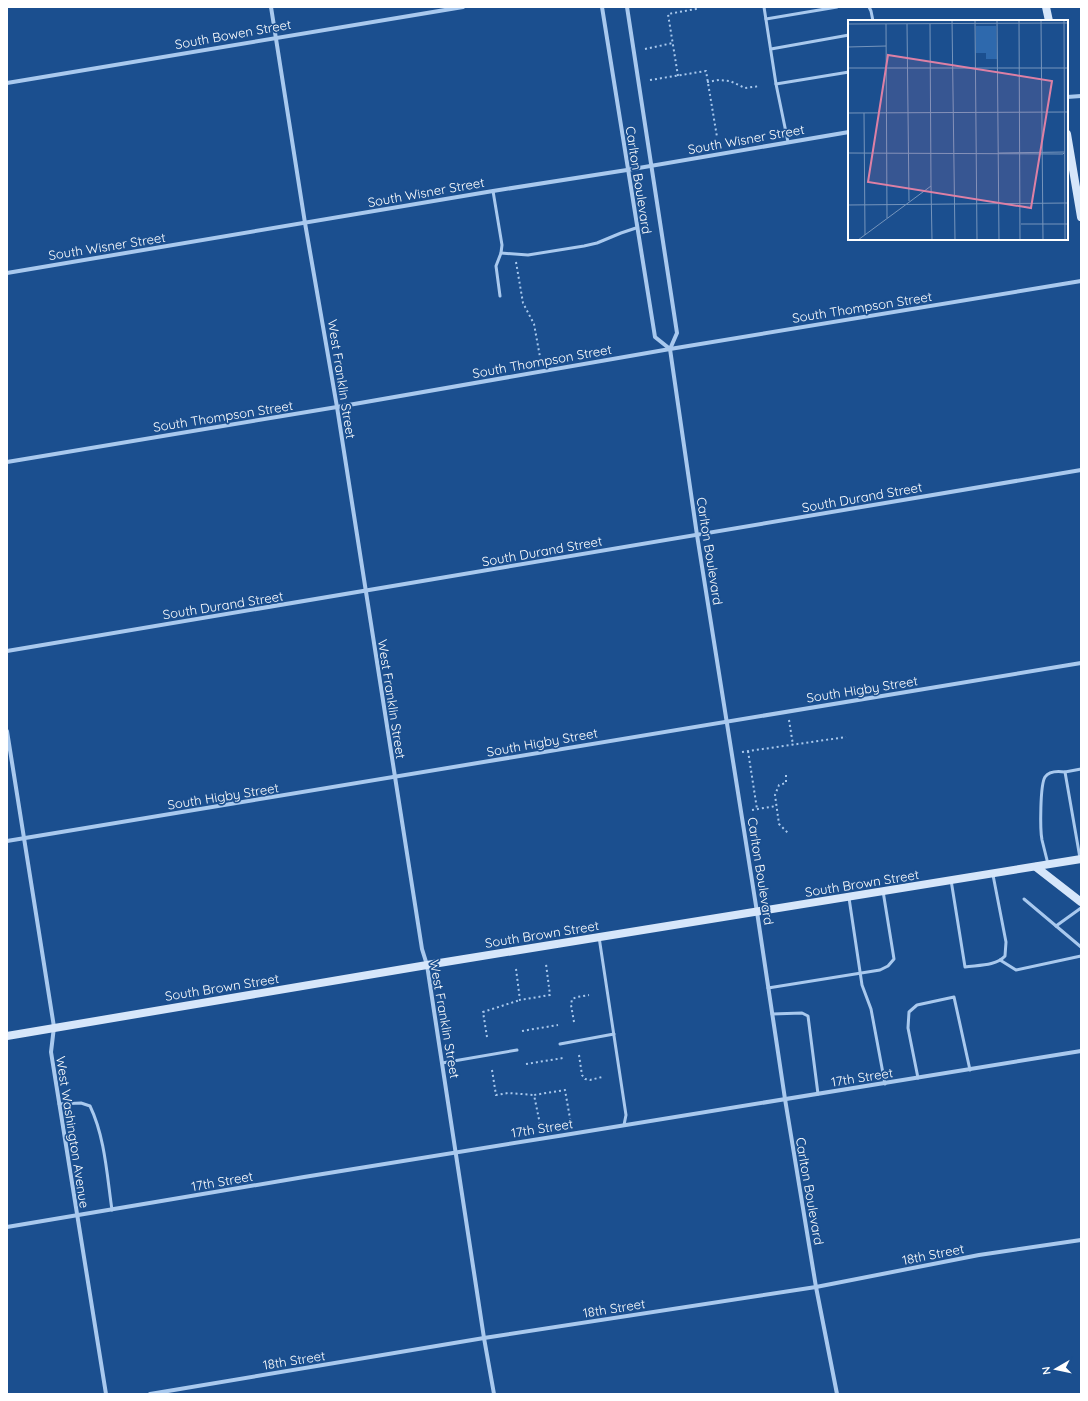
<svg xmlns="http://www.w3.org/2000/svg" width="1088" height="1401" font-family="Quicksand,sans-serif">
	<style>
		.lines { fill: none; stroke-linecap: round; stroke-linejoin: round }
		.path { stroke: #a9c9ee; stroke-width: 2; stroke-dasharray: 2 3; stroke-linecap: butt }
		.lane { stroke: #a9c9ee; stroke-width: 3 }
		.street { stroke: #a9c9ee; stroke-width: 4 }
		.secondary { stroke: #d6e6fa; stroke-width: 8 }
		.labels { text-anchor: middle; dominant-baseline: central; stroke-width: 3.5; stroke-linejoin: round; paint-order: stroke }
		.street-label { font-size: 13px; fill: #fff; stroke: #1b4f8f }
		.inset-road { fill: none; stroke: #7695bc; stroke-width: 1 }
		.view { fill: #dd80a5; fill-opacity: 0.15; stroke: #dd80a5; stroke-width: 2 }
		.inset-edge { fill: none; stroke: #fff; stroke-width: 2 }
	</style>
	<rect width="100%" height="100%" fill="#1b4f8f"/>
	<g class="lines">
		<g class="path">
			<path d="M645,49L673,43"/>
			<path d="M678,76L668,14L696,9V7"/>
			<path d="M650,80L706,71L717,137"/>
			<path d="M707,82L719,80L730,81L745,88L760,86"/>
			<path d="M516,262L523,303L534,324L540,357"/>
			<path d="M789,720L793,745"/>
			<path d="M748,751L757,809"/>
			<path d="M742,752L846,737"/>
			<path d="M786,775V783L779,785L775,795L779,824L789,834"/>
			<path d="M752,810L776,806"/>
			<path d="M516,969L520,1000L550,995L546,964"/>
			<path d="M574,1022L571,1005L572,999L577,997L589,995"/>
			<path d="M522,1031L558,1025"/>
			<path d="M487,1037L483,1012L520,1000"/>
			<path d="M579,1055L582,1075L585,1079L590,1080L602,1077"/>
			<path d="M526,1064L563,1058"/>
			<path d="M492,1070L496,1095L508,1093L534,1095"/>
			<path d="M541,1129L534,1095L565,1090L571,1124"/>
		</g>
		<g class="lane">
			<path d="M764,7L776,84L788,142"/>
			<path d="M869,7L871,11L873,21"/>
			<path d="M766,19L837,7"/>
			<path d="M771,49L849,35"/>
			<path d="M776,84L849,72"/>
			<path d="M493,191L502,245L501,253L496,266L500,296"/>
			<path d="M501,253L528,255L584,246L597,243L621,233L636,228"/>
			<path d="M1065,772L1081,769"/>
			<path d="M1048,864C1046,856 1044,848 1042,840C1040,830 1040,785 1045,777C1049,771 1058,771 1065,772L1080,858"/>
			<path d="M951,880L965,967C978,965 996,966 1005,956L1006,942L993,875"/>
			<path d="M849,898L862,985L871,1009L885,1084"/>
			<path d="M1024,899L1081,947"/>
			<path d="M1056,926L1081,908"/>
			<path d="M599,937L626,1115L624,1125"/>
			<path d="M1000,960L1016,970L1081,956"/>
			<path d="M768,988L880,970L888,966L894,959L883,891"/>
			<path d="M772,1014L802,1013L808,1016L818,1094"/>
			<path d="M560,1044L614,1034"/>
			<path d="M442,1063L517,1050"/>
			<path d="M918,1078L908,1028L909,1012L917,1005L954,997L970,1070"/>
			<path d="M59,1104L81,1103L90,1106C105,1137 107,1176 112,1210"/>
		</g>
		<g class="street">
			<path d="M271,7L305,223L337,407L422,949L427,965L484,1338L494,1394"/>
			<path d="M602,7L655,337L670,349"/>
			<path d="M627,7L677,333L670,349L697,535L757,912L785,1099L816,1287L837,1394"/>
			<path d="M7,83L463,7"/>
			<path d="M1067,97L1081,96"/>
			<path d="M7,273L493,191L627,170L849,132"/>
			<path d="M7,462L337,407L670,349L1081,281"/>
			<path d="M7,651L1081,470"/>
			<path d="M7,731L54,1027L51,1052L106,1394"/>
			<path d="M7,841L1081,663"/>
			<path d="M7,1227C106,1211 205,1193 304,1177C563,1135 822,1094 1081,1051"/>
			<path d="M150,1394L484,1338L816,1287L979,1255L1081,1240"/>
		</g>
		<g class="secondary">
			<path d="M1046,7L1049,21"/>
			<path d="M1067,134L1081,217"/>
			<path d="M1036,867L1081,902"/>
			<path d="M7,1036L427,965L1081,859"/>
		</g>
	</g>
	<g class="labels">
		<g class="street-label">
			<text transform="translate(233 34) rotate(-10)">South Bowen Street</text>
			<text transform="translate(746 139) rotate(-10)">South Wisner Street</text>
			<text transform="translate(639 180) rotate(81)">Carlton Boulevard</text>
			<text transform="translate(426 192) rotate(-10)">South Wisner Street</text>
			<text transform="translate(107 246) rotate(-9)">South Wisner Street</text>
			<text transform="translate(862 307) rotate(-9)">South Thompson Street</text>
			<text transform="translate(542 361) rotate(-10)">South Thompson Street</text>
			<text transform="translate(342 379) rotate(81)">West Franklin Street</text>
			<text transform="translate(223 416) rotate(-9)">South Thompson Street</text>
			<text transform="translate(862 497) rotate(-10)">South Durand Street</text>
			<text transform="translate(542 551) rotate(-10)">South Durand Street</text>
			<text transform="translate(710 551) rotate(81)">Carlton Boulevard</text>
			<text transform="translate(223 605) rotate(-9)">South Durand Street</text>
			<text transform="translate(862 689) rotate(-9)">South Higby Street</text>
			<text transform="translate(392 699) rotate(81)">West Franklin Street</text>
			<text transform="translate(542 742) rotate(-10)">South Higby Street</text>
			<text transform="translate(223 796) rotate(-9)">South Higby Street</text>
			<text transform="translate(761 871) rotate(81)">Carlton Boulevard</text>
			<text transform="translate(862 883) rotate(-9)">South Brown Street</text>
			<text transform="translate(542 934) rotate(-9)">South Brown Street</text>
			<text transform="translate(222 987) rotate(-9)">South Brown Street</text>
			<text transform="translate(445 1019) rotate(80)">West Franklin Street</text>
			<text transform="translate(862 1077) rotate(-9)">17th Street</text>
			<text transform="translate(542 1128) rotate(-9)">17th Street</text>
			<text transform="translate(73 1132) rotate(81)">West Washington Avenue</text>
			<text transform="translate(222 1181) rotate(-10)">17th Street</text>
			<text transform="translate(810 1191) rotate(80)">Carlton Boulevard</text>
			<text transform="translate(933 1254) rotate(-11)">18th Street</text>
			<text transform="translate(614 1308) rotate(-9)">18th Street</text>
			<text transform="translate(294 1360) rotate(-9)">18th Street</text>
		</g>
	</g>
	<g transform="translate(848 20)">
		<rect width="220" height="220" fill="#1b4f8f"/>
		<path d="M128,6H148L149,39H138V33H128Z" fill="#2e69ad"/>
		<path class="inset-road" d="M104,0L107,220M127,0L129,220M149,0L151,220M171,0L172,220M193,0L195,220M216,0L217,220M0,4L220,3M38,4L39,198M59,4L61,181M0,27L38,26M0,48H220M0,93L220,92M16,93L17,215M0,133L215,134L217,132L150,133M83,166L84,220M0,185L220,183M173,204H220M10,220L83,166L82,4"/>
		<path class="view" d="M40,35L204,61L183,188L20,162Z"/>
		<rect width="220" height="220" class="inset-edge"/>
	</g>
	<rect width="1088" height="1401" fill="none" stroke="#ffffff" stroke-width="16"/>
	<g transform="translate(1056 1369) rotate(261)" stroke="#1b4f8f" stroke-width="3" paint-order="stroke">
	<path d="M0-3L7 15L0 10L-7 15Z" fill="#ffffff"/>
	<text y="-6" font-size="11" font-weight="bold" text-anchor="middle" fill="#ffffff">N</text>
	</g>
</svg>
